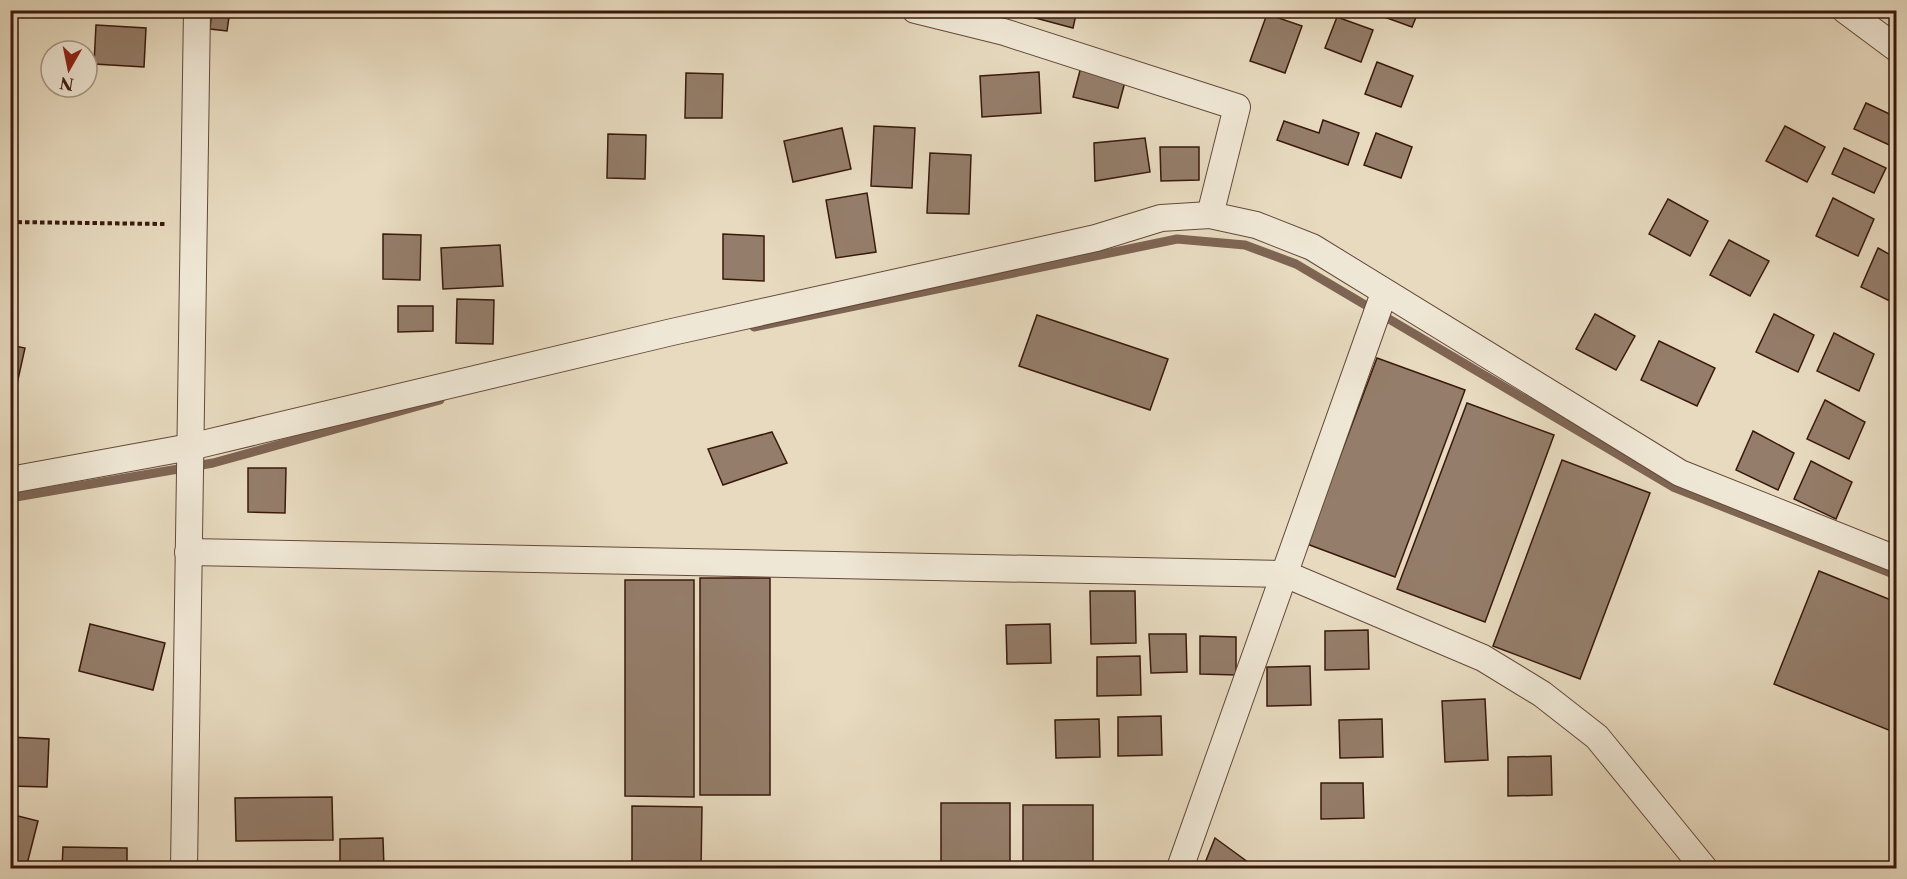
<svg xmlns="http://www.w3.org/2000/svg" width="1907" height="879" font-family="'Libre Caslon Text',serif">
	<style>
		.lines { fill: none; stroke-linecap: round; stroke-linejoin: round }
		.stream { stroke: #7e6553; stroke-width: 9 }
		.building { fill: #947d6a; stroke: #3a190d; stroke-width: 1.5 }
		.minor-casing { stroke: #65493a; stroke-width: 28 }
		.path { stroke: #3a190d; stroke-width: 4; stroke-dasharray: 4.5 3; stroke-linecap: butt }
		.minor { stroke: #efe7d5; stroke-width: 26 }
	</style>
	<rect width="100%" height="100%" fill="#e7dabf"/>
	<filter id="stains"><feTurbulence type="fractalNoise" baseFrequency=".00333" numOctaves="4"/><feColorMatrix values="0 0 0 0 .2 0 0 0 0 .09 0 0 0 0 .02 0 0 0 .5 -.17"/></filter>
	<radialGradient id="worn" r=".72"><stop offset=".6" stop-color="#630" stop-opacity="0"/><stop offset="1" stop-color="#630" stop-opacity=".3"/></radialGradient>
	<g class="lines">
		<g class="stream">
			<path d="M754,327L1177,239L1245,245L1296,264L1673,487L1896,575"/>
			<path d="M10,498L213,463L440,400"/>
		</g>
	</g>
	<g class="building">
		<path d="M212,10H230L227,31L210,29Z"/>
		<path d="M299,10H326V13Z"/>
		<path d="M1030,10H1077L1073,28L1028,16Z"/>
		<path d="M1377,10H1419L1412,27L1376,14Z"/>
		<path d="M1267,14L1302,26L1285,73L1250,61Z"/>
		<path d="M1337,17L1373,30L1361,62L1325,48Z"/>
		<path d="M96,25L146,28L144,67L94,64Z"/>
		<path d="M1377,62L1413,76L1401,107L1365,94Z"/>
		<path d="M1081,67L1126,78L1118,108L1073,97Z"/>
		<path d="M1039,72L1041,113L982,117L980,76Z"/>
		<path d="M686,73L723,74L722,118H685Z"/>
		<path d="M1866,103L1896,117V148L1854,129Z"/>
		<path d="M1323,120L1359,133L1348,165L1277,140L1284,121L1319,133Z"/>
		<path d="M874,126L915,128L912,188L871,186Z"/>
		<path d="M1785,126L1825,147L1807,182L1766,161Z"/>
		<path d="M842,128L851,169L793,182L784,141Z"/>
		<path d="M1376,133L1412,147L1401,178L1364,165Z"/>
		<path d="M608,134L646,135L645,179L607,178Z"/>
		<path d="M1145,138L1150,172L1095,181L1094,143Z"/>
		<path d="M1160,147H1199V180L1161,181Z"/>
		<path d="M1844,148L1886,168L1874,193L1832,174Z"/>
		<path d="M930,153L971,155L969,214L927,213Z"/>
		<path d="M867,193L876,252L836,258L826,200Z"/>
		<path d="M1833,198L1874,219L1858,256L1816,236Z"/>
		<path d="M1668,199L1708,221L1690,256L1649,234Z"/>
		<path d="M383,234L421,235L420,280L383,279Z"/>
		<path d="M723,234L764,236V281L723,279Z"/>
		<path d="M1729,240L1769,261L1750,296L1710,275Z"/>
		<path d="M500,245L503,286L443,289L441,248Z"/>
		<path d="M1878,248L1896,258V304L1861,287Z"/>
		<path d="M457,299L494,300L493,344L456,343Z"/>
		<path d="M398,306H433V331L398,332Z"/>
		<path d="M1595,314L1635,336L1616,370L1576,349Z"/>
		<path d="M1774,314L1814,335L1798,372L1756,352Z"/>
		<path d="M1037,315L1168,359L1150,410L1019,366Z"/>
		<path d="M1834,333L1874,354L1859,391L1817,371Z"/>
		<path d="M1659,341L1715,368L1697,406L1641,380Z"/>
		<path d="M10,345L25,348L17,384L10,383Z"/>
		<path d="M1377,358L1465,390L1395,577L1307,544Z"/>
		<path d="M1825,400L1865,422L1849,459L1807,439Z"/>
		<path d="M1467,403L1554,435L1485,622L1397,589Z"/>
		<path d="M1753,431L1794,453L1778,490L1736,470Z"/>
		<path d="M772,432L787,463L723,485L708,449Z"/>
		<path d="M1562,460L1650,493L1580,679L1493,646Z"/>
		<path d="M1811,461L1852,482L1836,519L1794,499Z"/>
		<path d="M248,468H286L285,513L248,512Z"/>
		<path d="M10,527L17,666H10Z"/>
		<path d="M1819,571L1896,602V733L1774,684Z"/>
		<rect x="700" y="578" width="70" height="217"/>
		<path d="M625,580H694V797L625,796Z"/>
		<path d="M1090,591H1135L1136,643L1091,644Z"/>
		<path d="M90,624L165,643L153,690L79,671Z"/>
		<path d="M1050,624L1051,663L1007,664L1006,625Z"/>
		<path d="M1368,630L1369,669L1325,670V631Z"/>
		<path d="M1149,634H1186L1187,672L1151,673Z"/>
		<path d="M1200,636L1236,637V675L1200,674Z"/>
		<path d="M1140,656L1141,695L1097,696V657Z"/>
		<path d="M1310,666L1311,705L1267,706V667Z"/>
		<path d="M1485,699L1488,760L1445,762L1442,701Z"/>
		<path d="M1161,716L1162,755L1118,756V717Z"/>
		<path d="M1099,719L1100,757L1056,758L1055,720Z"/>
		<path d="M1382,719L1383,757L1340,758L1339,720Z"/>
		<path d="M10,737L49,739L47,787L10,786Z"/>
		<path d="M1551,756L1552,795L1508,796V757Z"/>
		<path d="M1321,783H1363L1364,818L1321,819Z"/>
		<path d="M332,797L333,840L236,841L235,798Z"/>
		<rect x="941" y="803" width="69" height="65"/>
		<rect x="1023" y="805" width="70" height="63"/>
		<path d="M632,806L702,807L701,868H632Z"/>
		<path d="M10,814L38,821L26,868L10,864Z"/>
		<path d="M383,838L384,868H340V839Z"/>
		<path d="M1215,838L1256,868H1203Z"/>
		<path d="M63,847L127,848V868H62Z"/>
	</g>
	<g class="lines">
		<defs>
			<g id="minor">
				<path d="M915,10L1004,32L1237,107L1210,215L1256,225L1312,247L1680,473L1896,559"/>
				<path d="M1845,10L1896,48"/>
				<path d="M10,480L190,447L672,332L1096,238L1161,218L1210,215"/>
				<path d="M188,552L1285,574L1483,658L1542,694L1597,737L1704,868"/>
				<path d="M184,868L197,10"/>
				<path d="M1180,868L1384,293"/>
			</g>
		</defs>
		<use href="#minor" class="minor-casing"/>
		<path class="path" d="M10,222L166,224"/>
		<use href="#minor" class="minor"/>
	</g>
	<rect width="1907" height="879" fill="none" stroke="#e7dabf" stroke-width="36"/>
	<rect x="12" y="12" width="1883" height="855" fill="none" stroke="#3a190d" stroke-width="3"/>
	<rect x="18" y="18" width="1871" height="843" fill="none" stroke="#3a190d" stroke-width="1.5"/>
	<g transform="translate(69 69) rotate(189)"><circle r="28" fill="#efe7d5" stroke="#a79585" stroke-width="1.5"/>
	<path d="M0-4.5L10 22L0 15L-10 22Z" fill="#8f2418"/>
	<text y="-9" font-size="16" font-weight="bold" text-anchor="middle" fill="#3a190d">N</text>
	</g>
	<rect width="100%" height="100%" filter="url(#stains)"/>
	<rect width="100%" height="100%" fill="url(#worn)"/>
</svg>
